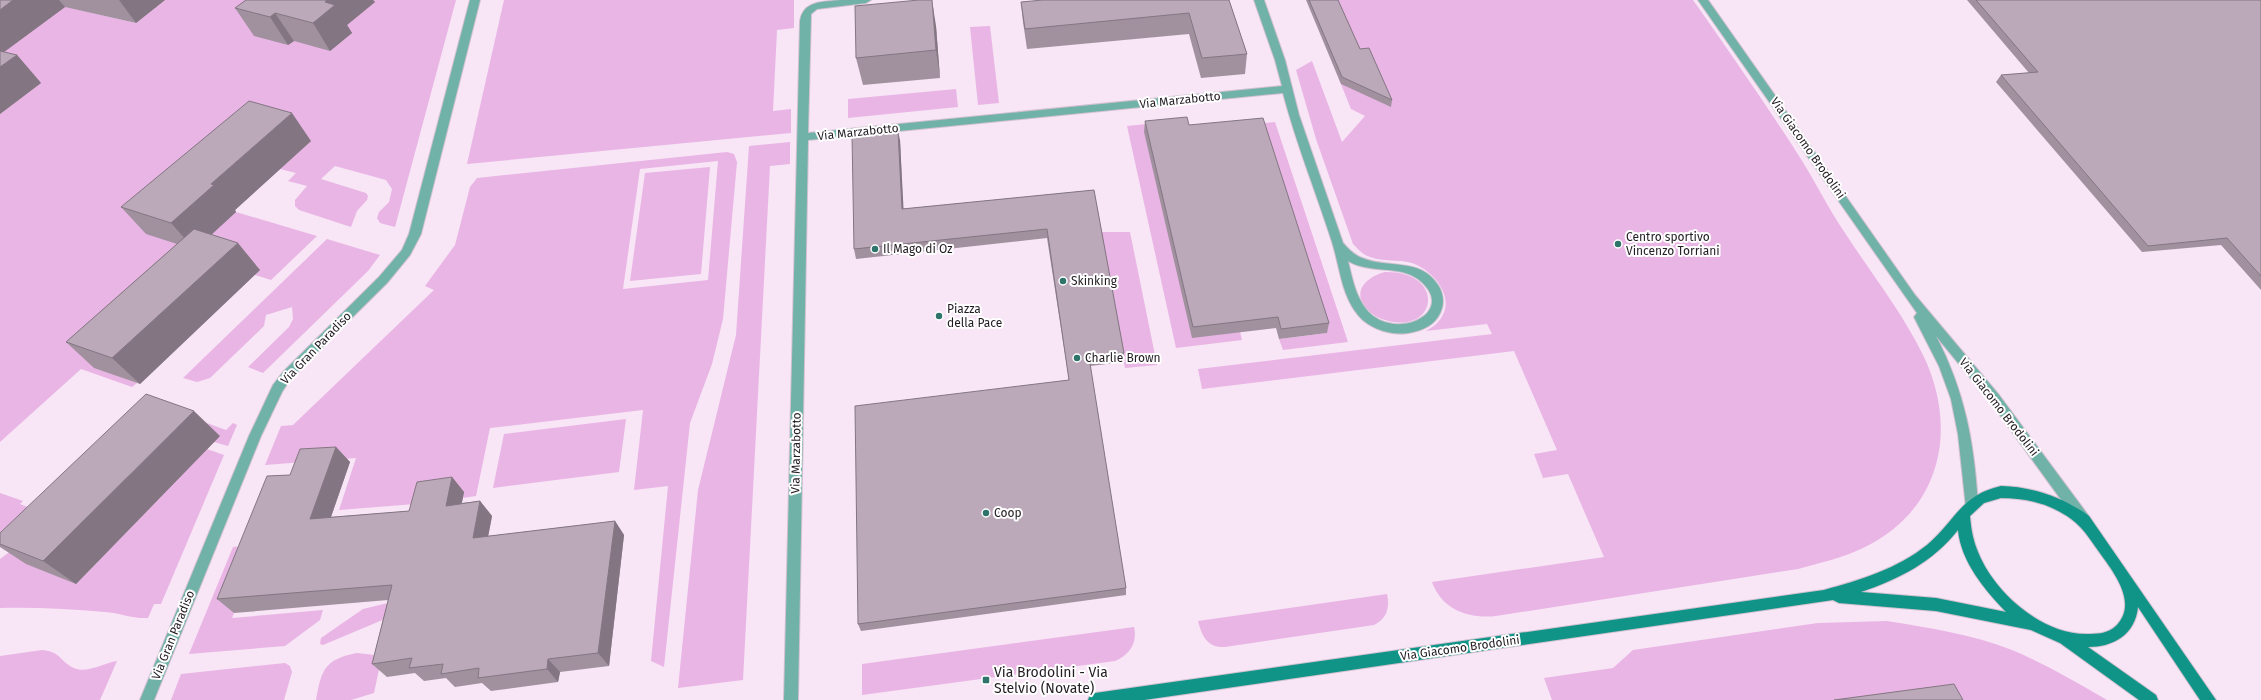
<svg xmlns="http://www.w3.org/2000/svg" width="2261" height="700" font-family="'Fira Sans',sans-serif">
	<style>
		.green { fill: #e9b5e5; fill-rule: evenodd }
		.lines { fill: none; stroke-linecap: round; stroke-linejoin: round }
		.street-casing { stroke: #d1c1d0; stroke-width: 2 }
		.secondary-casing { stroke: #d1c1d0; stroke-width: 2 }
		.street { fill: #70b2a8; fill-rule: evenodd }
		.secondary { fill: #0f9487; fill-rule: evenodd }
		.wall { fill: #a1919f }
		.shaded-wall { fill: #837682 }
		.building { fill: #bba9b9; stroke: #837682 }
		.poi-dot { fill: #2e746b; stroke: #fff; stroke-width: 1.5 }
		.labels { text-anchor: middle; dominant-baseline: central; stroke-width: 4; stroke-linejoin: round; paint-order: stroke }
		.street-label { font-size: 12px; fill: #221c22; stroke: #fff }
		.poi-label { font-size: 12px; fill: #221c22; stroke: #fff; text-anchor: start }
		.near-poi-label { font-size: 14px; fill: #221c22; stroke: #fff; text-anchor: start }
	</style>
	<rect width="100%" height="100%" fill="#f8e5f6"/>
	<g class="green">
		<path d="M36,0L136,23L165,0H456L395,227L380,223L377,218L379,212L389,202L392,189L386,180L335,166L321,179L366,193L368,196L367,200L357,211L351,227L299,210L295,206V200L307,186L288,181L296,173L280,169L146,234L236,212L317,236L271,280L255,275L260,270L95,367L137,383L132,387L81,369L0,442V114L41,83L0,55Z"/>
		<path d="M504,0H794V28L777,30L773,111L791,109V133L467,164Z"/>
		<path d="M1307,0H1693C1729,51 1765,103 1799,156C1815,181 1828,208 1845,233C1871,273 1902,312 1923,355C1959,429 1941,511 1863,548C1842,558 1820,563 1798,569L1496,616C1469,619 1442,610 1432,582L1604,557L1568,474L1543,478L1534,454L1557,450L1514,351L1202,389L1198,369L1492,334L1487,324L1426,331C1430,328 1435,326 1438,322C1458,300 1435,271 1412,263C1398,259 1383,262 1370,257C1363,255 1358,249 1353,244L1316,139L1296,70L1312,61L1342,142L1365,116L1351,109Z"/>
		<path d="M990,26L999,103L978,105L970,27Z"/>
		<path d="M956,89L958,107L848,118V99Z"/>
		<path d="M1184,120L1192,337L1240,332L1242,340L1176,348L1127,126Z"/>
		<path d="M1275,122L1348,342L1283,350L1279,339L1327,333L1219,128Z"/>
		<path d="M790,142V164L770,166L743,680L678,688L698,490L736,335L749,146Z"/>
		<path d="M727,152L734,154L737,162L723,319L712,364L690,423L664,667L651,661L668,486L634,490L643,410L490,428L476,496L428,503L339,510L356,458L265,465L281,426L293,425L434,290L425,286L455,245L470,187L477,178ZM718,161L708,280L623,289L640,169Z"/>
		<path d="M710,167L701,274L630,281L645,173Z"/>
		<path d="M1100,232H1130L1157,365L1125,368Z"/>
		<path d="M327,239L380,255L368,271L263,373L248,367L289,327L293,319L292,307L266,315L264,326L210,378L197,382L183,378Z"/>
		<path d="M1385,272C1447,271 1438,336 1385,320C1377,318 1368,312 1363,304C1354,287 1370,276 1385,272Z"/>
		<path d="M171,410L226,430L233,423L237,425L228,446L214,442Z"/>
		<path d="M626,419L619,472L493,488L504,434Z"/>
		<path d="M207,449L224,455L161,604H154L148,618C133,619 120,613 105,612C70,609 35,607 0,608V559L38,531Z"/>
		<path d="M0,493L23,501L20,504L43,513L0,546Z"/>
		<path d="M261,544L232,618L323,610L320,620L285,646L189,654L233,547Z"/>
		<path d="M1387,594C1390,607 1387,619 1374,625L1225,647C1207,648 1202,636 1198,621Z"/>
		<path d="M392,602V616L323,645L320,644L321,638L363,609Z"/>
		<path d="M1887,621C1929,628 1972,634 2012,650C2045,664 2076,682 2107,700H1552L1544,678L1613,668L1633,650L1818,623Z"/>
		<path d="M1134,627C1138,643 1129,655 1115,661L862,695V664Z"/>
		<path d="M42,650C62,652 59,661 74,668C86,674 104,663 117,661L100,700H0V656Z"/>
		<path d="M357,653L374,655L381,660L374,693L351,700H316C321,670 325,659 357,653Z"/>
		<path d="M285,663L290,666L292,672L284,700H171L181,674Z"/>
	</g>
	<g class="lines">
		<defs>
			<g id="street">
				<path d="M470,0H480L421,234L410,255L387,283L291,378L282,392L261,436L154,700H140L249,436L273,385L283,372L379,277L402,250L409,234Z"/>
				<path d="M841,0H871L866,3L817,9L811,14L808,133L1282,86L1275,60L1254,0H1264L1285,60L1299,115L1343,243C1348,249 1354,255 1362,258C1388,269 1420,257 1438,285C1443,293 1444,300 1442,308C1438,322 1427,329 1413,332C1395,337 1370,330 1358,315C1341,294 1340,267 1332,242C1316,192 1296,143 1283,93L808,140L798,700H784L800,21C803,0 824,2 841,0ZM1348,261C1370,274 1399,265 1418,279C1461,312 1394,344 1366,309C1355,295 1352,277 1348,261Z"/>
				<path d="M1698,0H1708L1915,295L1999,395L2088,515L2090,519L2088,523L2083,525L2078,523L1991,403L1936,336C1965,392 1974,442 1978,504L1976,508L1971,510L1966,508L1958,434L1951,399L1939,366L1914,317L1917,313Z"/>
			</g>
			<path id="secondary" d="M2001,486C2033,487 2063,497 2089,516L2216,700H2200L2138,607C2135,635 2113,647 2088,647L2156,695L2158,700H2139L2060,643L2031,630L1936,611L1839,603L1833,600L1144,700H1088L1090,695L1095,693L1824,590C1860,580 1897,569 1927,545C1955,522 1960,495 2001,486ZM2001,498C2025,498 2047,503 2067,516C2081,525 2088,536 2097,549C2111,569 2139,601 2117,625C2108,634 2097,634 2086,634C2041,634 1994,592 1978,552C1973,540 1971,529 1970,516L1984,503ZM1958,530C1961,562 1985,590 2006,612L1936,598L1861,592C1899,579 1933,562 1958,530Z"/>
		</defs>
		<use href="#street" class="street-casing"/>
		<use href="#secondary" class="secondary-casing"/>
		<use href="#street" class="street"/>
		<use href="#secondary" class="secondary"/>
	</g>
	<g class="wall">
		<path d="M0,0H165L136,23L65,7L4,52L17,55L41,83L0,114Z"/>
		<path d="M246,0H373L375,2L347,25L352,33L330,51L294,41L288,45L254,36L235,8Z"/>
		<path d="M1229,0L1247,54L1245,74L1201,78L1189,34L1027,49L1023,22L1021,2Z"/>
		<path d="M1306,0H1338L1360,49L1392,100L1391,107L1341,84Z"/>
		<path d="M1967,0H2261V290L2221,245L2142,252L1996,82L2001,75L2029,73Z"/>
		<path d="M936,26L940,78L863,85L856,58Z"/>
		<path d="M1145,121L1189,125L1329,323L1327,333L1279,339L1276,328L1192,338L1144,132Z"/>
		<path d="M900,140L903,209L1094,190L1124,353V362L1090,366L1126,588V595L861,631L858,624L1069,380L1047,238L856,259L854,249Z"/>
		<path d="M311,141L235,210L236,212L211,234L260,270L140,384L94,368L66,342L177,244L146,234L121,207Z"/>
		<path d="M220,436L76,584L26,564L0,547V533Z"/>
		<path d="M336,447L350,462L331,517L409,511L452,477L464,492L462,503L480,501L492,516L488,536L615,521L624,535L609,666L560,672L558,682L491,691L482,683L455,687L446,678L424,681L415,673L387,677L372,664L388,600L234,613L217,599Z"/>
	</g>
	<g class="shaded-wall">
		<path d="M13,0H59L65,7L0,55V10Z"/>
		<path d="M119,0H165L136,23Z"/>
		<path d="M327,0H373L375,2L347,25L352,33L330,51L313,23L325,2Z"/>
		<path d="M932,0L936,26L940,78L936,50Z"/>
		<path d="M275,13L294,41L288,45L270,17Z"/>
		<path d="M17,55L41,83L0,114V67Z"/>
		<path d="M292,113L311,141L235,210L236,212L195,250L171,223L211,184Z"/>
		<path d="M898,131L900,140L904,218L902,209Z"/>
		<path d="M238,243L260,270L140,384L112,358Z"/>
		<path d="M194,411L220,436L76,584L43,561Z"/>
		<path d="M336,447L350,462L325,534L310,519Z"/>
		<path d="M452,477L464,492L458,520L446,506Z"/>
		<path d="M480,501L492,516L485,553L473,538Z"/>
		<path d="M615,521L624,535L609,666L598,653Z"/>
		<path d="M548,659L560,672L558,682L547,669Z"/>
	</g>
	<g class="building">
		<path d="M0,0H13L0,10Z"/>
		<path d="M246,0H327L325,2L335,5L313,23L275,13L270,17L235,8Z"/>
		<path d="M919,0H932L936,50L856,58L855,6Z"/>
		<path d="M1043,0H1229L1247,54L1202,58L1189,13L1025,29L1021,2Z"/>
		<path d="M1309,0H1338L1360,49L1369,48L1392,100L1342,77Z"/>
		<path d="M1976,0H2261V276L2227,238L2148,246L2001,75L2038,72Z"/>
		<path d="M0,51L17,55L0,67Z"/>
		<path d="M249,101L292,113L211,184L214,185L171,223L121,207Z"/>
		<path d="M1187,117L1189,125L1263,118L1329,323L1281,329L1278,317L1193,327L1145,121Z"/>
		<path d="M898,131L902,209L1094,190L1124,353L1089,357L1126,588L858,624L855,406L1069,380L1047,229L854,249L852,135Z"/>
		<path d="M194,229L238,243L112,358L66,342Z"/>
		<path d="M146,394L194,411L43,561L0,544V533Z"/>
		<path d="M336,447L310,519L409,511L417,482L452,477L446,506L480,501L473,538L615,521L598,653L548,659L547,669L478,678L479,668L441,674L443,664L409,668L412,658L372,664L392,585L217,599L267,476L290,475L300,449Z"/>
		<path d="M1954,684L1963,700H1834Z"/>
	</g>
	<g class="poi-dot">
		<circle cx="1618" cy="244" r="4"/>
		<circle cx="875" cy="249" r="4"/>
		<circle cx="1063" cy="281" r="4"/>
		<circle cx="939" cy="316" r="4"/>
		<circle cx="1077" cy="358" r="4"/>
		<circle cx="986" cy="513" r="4"/>
		<rect x="982" y="676" width="8" height="8" rx="2"/>
	</g>
	<g class="labels">
		<g class="street-label">
			<text transform="translate(1180 100) rotate(-6)">Via Marzabotto</text>
			<text transform="translate(858 132) rotate(-6)">Via Marzabotto</text>
			<text transform="translate(1808 148) rotate(55)">Via Giacomo Brodolini</text>
			<text transform="translate(316 348) rotate(-46)">Via Gran Paradiso</text>
			<text transform="translate(1999 407) rotate(52)">Via Giacomo Brodolini</text>
			<text transform="translate(796 453) rotate(-89)">Via Marzabotto</text>
			<text transform="translate(173 635) rotate(-68)">Via Gran Paradiso</text>
			<text transform="translate(1460 648) rotate(-8)">Via Giacomo Brodolini</text>
		</g>
		<g class="poi-label">
			<text x="1626" y="237">Centro sportivo<tspan x="1626" dy="14">Vincenzo Torriani</tspan></text>
			<text x="883" y="249">Il Mago di Oz</text>
			<text x="1071" y="281">Skinking</text>
			<text x="947" y="309">Piazza<tspan x="947" dy="14">della Pace</tspan></text>
			<text x="1085" y="358">Charlie Brown</text>
			<text x="994" y="513">Coop</text>
		</g>
		<g class="near-poi-label">
			<text x="994" y="672">Via Brodolini - Via<tspan x="994" dy="16">Stelvio (Novate)</tspan></text>
		</g>
	</g>
</svg>
